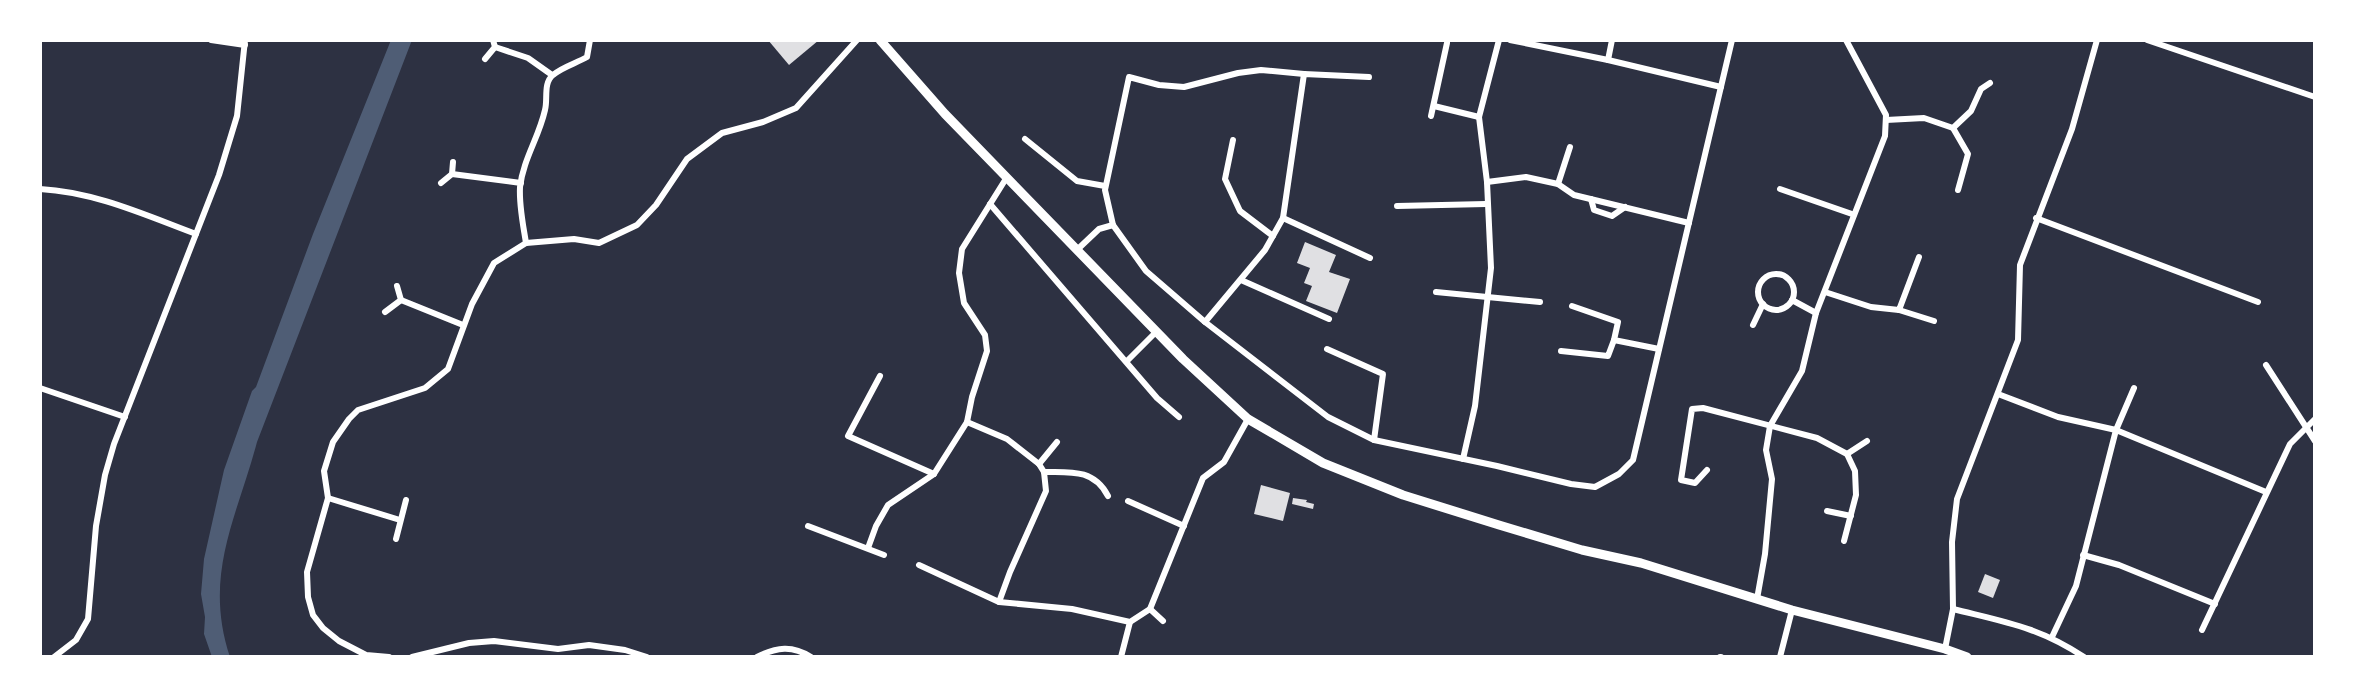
<svg xmlns="http://www.w3.org/2000/svg" width="2355" height="697" font-family="'DejaVu Sans',sans-serif">
	<style>
		.water { fill: #4f5d75 }
		.building { fill: #e0e0e3 }
		.lines { fill: none; stroke-linecap: round; stroke-linejoin: round }
		.minor { stroke: #fff; stroke-width: 6 }
		.secondary { stroke: #fff; stroke-width: 9 }
	</style>
	<rect width="100%" height="100%" fill="#2d3142"/>
	<path class="water" d="M391,40H412L257,442C236,520 203,575 230,657H212L204,634L205,617L201,594L204,559L224,470L252,391L256,387L313,234Z"/>
	<g class="building">
		<path d="M768,40H819L789,65Z"/>
		<path d="M1305,242L1336,255L1329,272L1350,279L1337,313L1306,301L1312,286L1304,283L1310,268L1297,263Z"/>
		<path d="M1261,485L1290,493L1283,521L1254,514Z"/>
		<path d="M1293,498L1307,500L1306,502L1314,504L1313,509L1292,504Z"/>
		<path d="M1985,574L2000,580L1993,598L1978,592Z"/>
	</g>
	<g class="lines">
		<g class="minor">
			<path d="M211,40L245,45"/>
			<path d="M1510,40L1608,60L1721,87"/>
			<path d="M2147,40L2315,97"/>
			<path d="M495,47L528,58L552,75"/>
			<path d="M485,59L495,47L493,40"/>
			<path d="M1608,60L1612,40"/>
			<path d="M1434,106L1479,117"/>
			<path d="M1431,116L1447,43"/>
			<path d="M1886,120L1924,118L1953,128L1971,111L1981,89L1990,83"/>
			<path d="M1953,128L1968,154L1958,190"/>
			<path d="M1025,139L1077,181L1105,186"/>
			<path d="M1233,140L1225,179L1240,211L1273,236"/>
			<path d="M452,174L521,183"/>
			<path d="M1487,182L1526,177L1558,184L1574,195L1689,223"/>
			<path d="M441,183L452,174L453,162"/>
			<path d="M1558,184L1570,147"/>
			<path d="M40,189C95,192 145,215 196,234"/>
			<path d="M1780,189L1852,214"/>
			<path d="M1591,199L1594,210L1612,216L1625,207"/>
			<path d="M990,204L1157,398L1179,417"/>
			<path d="M1397,206L1486,204"/>
			<path d="M1283,218L1370,258"/>
			<path d="M2036,218L2258,302"/>
			<path d="M1113,225L1105,190L1129,77L1159,85L1184,87L1238,73L1261,70L1304,74"/>
			<path d="M526,243C523,224 519,206 520,187C523,160 539,137 545,110C548,99 543,83 553,75C562,67 577,63 587,57L590,40"/>
			<path d="M1079,248L1099,229L1113,225L1146,271L1205,322L1328,417L1374,440L1497,466L1571,484L1595,487L1619,474L1633,460L1732,40"/>
			<circle cx="1776" cy="292" r="18"/>
			<path d="M1241,280L1329,319"/>
			<path d="M1436,292L1540,302"/>
			<path d="M1825,292L1871,307L1899,310L1919,257"/>
			<path d="M401,300L463,325"/>
			<path d="M1792,300L1816,313"/>
			<path d="M1572,306L1618,322L1614,340L1659,349"/>
			<path d="M1899,310L1934,321"/>
			<path d="M385,312L401,300L397,286"/>
			<path d="M1205,322L1265,250L1283,218L1304,74L1369,77"/>
			<path d="M1753,325L1763,304"/>
			<path d="M1327,349L1383,374L1374,440"/>
			<path d="M1561,351L1608,356L1614,340"/>
			<path d="M1127,361L1157,331"/>
			<path d="M2266,365L2315,441"/>
			<path d="M880,376L848,436L934,474"/>
			<path d="M40,388L125,417"/>
			<path d="M1998,394L2058,417L2116,430L2266,492"/>
			<path d="M967,422L1007,439L1039,464L1044,472L1046,491L1010,572L999,602"/>
			<path d="M1847,454L1867,441"/>
			<path d="M1463,459L1475,406L1491,268L1487,182L1479,117L1499,40"/>
			<path d="M1039,464L1057,442"/>
			<path d="M1707,470L1695,483L1681,480L1692,409L1703,408L1817,438L1847,454L1855,471L1856,495L1844,541"/>
			<path d="M1044,472C1071,472 1094,469 1108,496"/>
			<path d="M328,498L400,520"/>
			<path d="M1128,501L1184,526"/>
			<path d="M1827,511L1851,516"/>
			<path d="M808,526L884,555"/>
			<path d="M396,539L406,500"/>
			<path d="M868,548L876,526L888,505L934,474L967,422L972,397L987,351L985,335L964,303L959,273L962,249L1007,177"/>
			<path d="M2083,555L2119,565L2215,604"/>
			<path d="M919,565L999,602L1072,609L1130,622L1150,609L1203,478L1224,462L1248,419"/>
			<path d="M1757,599L1765,554L1772,479L1766,450L1770,426L1802,371L1816,313L1885,136L1886,115L1846,40"/>
			<path d="M1150,609L1163,621"/>
			<path d="M1953,609C2005,622 2039,627 2084,657"/>
			<path d="M2202,630L2290,444L2315,419"/>
			<path d="M2052,637L2076,586L2116,430L2134,388"/>
			<path d="M1945,649L1953,609L1952,542L1957,499L2018,340L2020,265L2072,129L2097,40"/>
			<path d="M54,657L76,640L88,619L96,526L105,475L114,444L219,175L237,116L245,40"/>
			<path d="M389,657L366,655L339,641L323,628L313,615L308,597L307,572L328,498L324,471L333,442L349,419L358,410L425,388L448,369L472,304L494,263L526,243L574,239L599,243L637,225L656,205L687,159L722,133L763,122L796,108L857,40"/>
			<path d="M412,657L469,643L494,641L558,649L589,645L625,650L647,657"/>
			<path d="M757,657C777,647 792,645 811,657"/>
			<path d="M1121,657L1130,622"/>
			<path d="M1720,657H1721"/>
			<path d="M1780,657L1792,610"/>
		</g>
		<path class="secondary" d="M880,40L945,114L1183,359L1248,419L1323,463L1403,495L1499,525L1582,550L1641,563L1792,610L1945,649L1967,657"/>
	</g>
	<rect width="2355" height="697" fill="none" stroke="#ffffff" stroke-width="84"/>
</svg>
